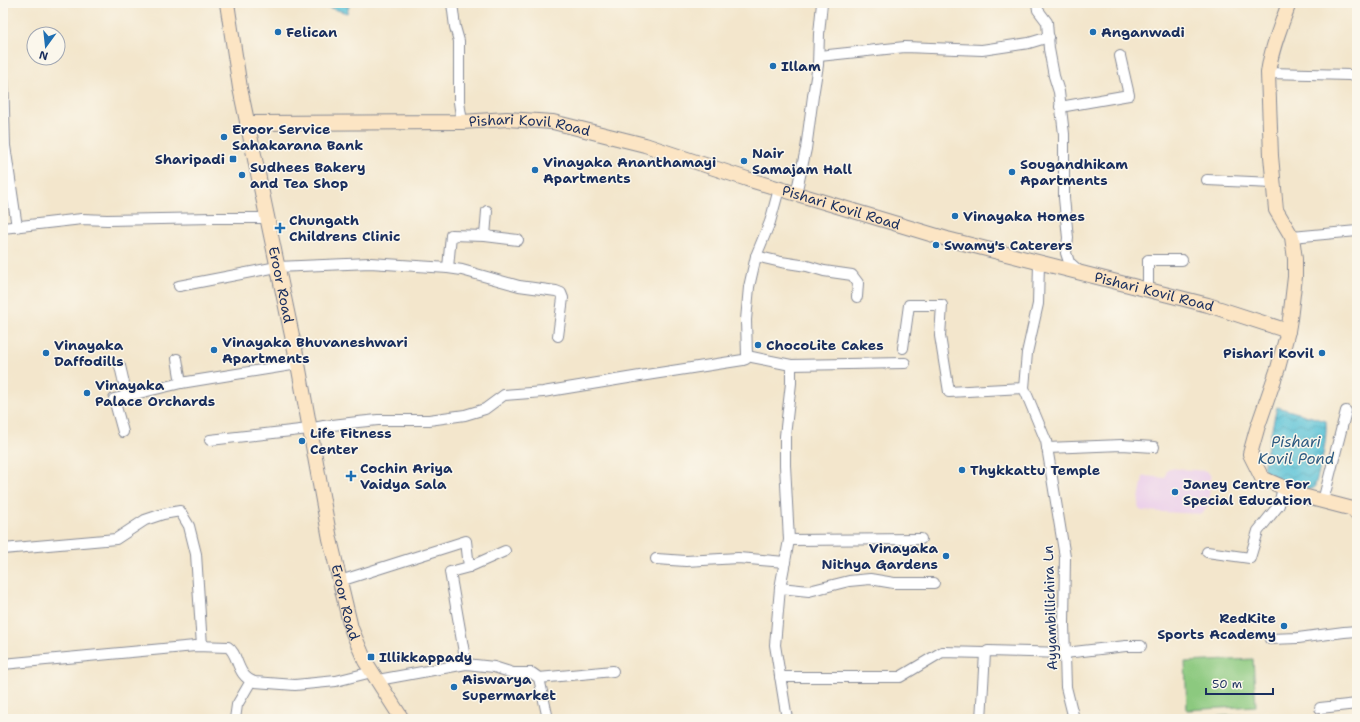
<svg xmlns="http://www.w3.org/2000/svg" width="1360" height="722" font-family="'Shantell Sans',sans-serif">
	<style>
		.built { fill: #ecd1ea }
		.green { fill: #8cc97f; stroke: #547c6e }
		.water { fill: url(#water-waves); stroke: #3b799a }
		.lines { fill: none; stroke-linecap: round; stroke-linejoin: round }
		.street-casing { stroke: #878a95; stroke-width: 12 }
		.secondary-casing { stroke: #878a95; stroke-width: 16 }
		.street { stroke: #fff; stroke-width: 10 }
		.secondary { stroke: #fce5c4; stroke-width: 14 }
		.poi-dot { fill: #1f6fb2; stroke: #fbf7ec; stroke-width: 1.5 }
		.labels { text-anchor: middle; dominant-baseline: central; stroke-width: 3; stroke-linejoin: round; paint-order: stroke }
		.poi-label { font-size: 14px; font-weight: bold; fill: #1b2f5e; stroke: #fbf7ec; text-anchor: start }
		.street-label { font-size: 14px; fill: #1b2f5e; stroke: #fbf7ec }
		.water-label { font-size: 15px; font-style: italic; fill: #2e5b82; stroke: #fbf7ec }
	</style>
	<defs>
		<pattern id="water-waves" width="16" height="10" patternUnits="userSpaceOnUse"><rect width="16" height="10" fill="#5bc3d7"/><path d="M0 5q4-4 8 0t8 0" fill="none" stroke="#4a9fb2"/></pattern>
	</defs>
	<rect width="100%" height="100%" fill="#fbf7ec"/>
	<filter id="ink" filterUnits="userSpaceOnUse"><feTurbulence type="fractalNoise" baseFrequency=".025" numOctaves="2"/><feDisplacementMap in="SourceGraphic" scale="8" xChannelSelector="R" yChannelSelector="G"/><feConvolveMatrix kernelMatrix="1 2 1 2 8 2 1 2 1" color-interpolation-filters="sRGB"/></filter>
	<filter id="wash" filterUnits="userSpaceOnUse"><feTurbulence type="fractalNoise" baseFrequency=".012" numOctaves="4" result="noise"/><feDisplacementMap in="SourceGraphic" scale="16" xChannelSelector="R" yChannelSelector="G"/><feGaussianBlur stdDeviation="0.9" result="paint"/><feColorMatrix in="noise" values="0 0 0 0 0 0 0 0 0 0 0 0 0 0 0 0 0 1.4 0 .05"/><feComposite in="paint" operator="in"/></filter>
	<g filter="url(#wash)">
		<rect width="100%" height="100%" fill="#f3e6cc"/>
		<path class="built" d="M1169,468L1206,471L1210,475L1211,477L1208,506L1202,514L1142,511L1139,509L1138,505L1143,477L1145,476L1165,478L1167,470Z"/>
		<g class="green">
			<path d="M1253,659L1256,706L1187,710L1185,662Z"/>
			<path d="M1244,715V719H1207V717Z"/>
		</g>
		<g class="water">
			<path d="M314,3H350L347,13Z"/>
			<path d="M1277,407L1326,421C1327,444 1321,466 1314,488L1302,491L1269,477L1263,467Z"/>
		</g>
	</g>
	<g filter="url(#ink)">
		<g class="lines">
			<defs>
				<g id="street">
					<path d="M452,3L455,27L459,41V102L462,122"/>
					<path d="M1037,3L1038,10L1047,22L1049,49L1054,76L1059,92L1064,134V198L1068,238L1066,253L1069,262L1079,271"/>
					<path d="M819,56L905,47L982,50L1029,43L1049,37"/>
					<path d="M1268,73L1350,75L1357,77"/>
					<path d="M3,76L5,146L17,227"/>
					<path d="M1060,107L1129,95L1120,56"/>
					<path d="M1207,180L1273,183"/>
					<path d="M796,194L806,149L813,96L818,65L819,34L822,3"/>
					<path d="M3,228L82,219L107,220L214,218H266"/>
					<path d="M485,236L518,240"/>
					<path d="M1292,237L1357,231"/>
					<path d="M756,256L781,262L807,266L824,271L852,275L858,283L857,297"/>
					<path d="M1039,263L1038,304L1027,353L1024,388L1046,441L1065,557L1064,624L1066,687L1074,719"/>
					<path d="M448,268L462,270L519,286L556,291L561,293L563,298L558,336"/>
					<path d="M179,286L277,267L370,263L448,268L451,235L485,236L487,211"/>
					<path d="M1148,290V260H1182"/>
					<path d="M903,348L909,305H942L940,336L949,392L1024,388"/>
					<path d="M747,356L791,365V383L785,436V465L789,540L780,588L775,645L787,719"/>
					<path d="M177,359L181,383"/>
					<path d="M791,365L905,363"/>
					<path d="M120,366L127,396"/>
					<path d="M123,432L114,399L181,383L298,364"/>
					<path d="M210,440L309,429L324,426L358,422L378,420H429L465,415L485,409L504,395L543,392L640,376L743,360L746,359L747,356L746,320L749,287L756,256L770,222L779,189"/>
					<path d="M1047,448L1122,445L1154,447"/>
					<path d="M1323,501L1346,411"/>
					<path d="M789,540L921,539"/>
					<path d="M3,549L116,539L145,520L163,514L180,511L189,526L196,554L202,646"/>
					<path d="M1207,552L1250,558L1258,531L1279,505L1283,487"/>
					<path d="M656,559L686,561L738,558L785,562"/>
					<path d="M469,567L505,551"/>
					<path d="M340,581L466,541L469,567L450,572L466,664"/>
					<path d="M780,588L809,591L849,581L870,579L894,583H934"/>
					<path d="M1270,639L1298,638L1344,632L1357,631"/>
					<path d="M3,664L195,646L228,647C239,654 236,677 255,682L295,685L336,681L372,672"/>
					<path d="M780,677H900L942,652L985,653"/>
					<path d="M539,678L613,671"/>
					<path d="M378,680L466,664L494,667L513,673H532L539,678L548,719"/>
					<path d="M1320,708L1357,704"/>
					<path d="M235,719L237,705L251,681"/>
					<path d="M981,719L985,653L988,651L1065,653L1126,646H1141"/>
				</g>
				<g id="secondary">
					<path id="s1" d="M227,3L240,88L298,364L330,539L351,628L365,661L402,719"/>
					<path d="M1289,3C1281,26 1271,49 1268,73L1271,156L1276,210L1292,237L1295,259V277L1290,319L1288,331L1278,368L1257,429L1250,454L1262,478L1303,496L1353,509L1357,514"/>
					<path id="s2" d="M247,123L462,122L507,119L553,122L645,145L747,179L947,239L1208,305L1288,331"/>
				</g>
			</defs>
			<use href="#street" class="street-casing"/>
			<use href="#secondary" class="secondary-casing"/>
			<use href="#street" class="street"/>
			<use href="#secondary" class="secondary"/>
		</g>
	</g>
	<g class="poi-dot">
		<circle cx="278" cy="32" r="4"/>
		<circle cx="1093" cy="32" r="4"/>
		<circle cx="773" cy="66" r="4"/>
		<circle cx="224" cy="137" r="4"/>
		<rect x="229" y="155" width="8" height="8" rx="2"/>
		<circle cx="744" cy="161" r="4"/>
		<circle cx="535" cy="170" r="4"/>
		<circle cx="1012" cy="172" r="4"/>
		<circle cx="242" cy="175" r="4"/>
		<circle cx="955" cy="216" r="4"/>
		<path d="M278 222h4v4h4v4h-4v4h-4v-4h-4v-4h4z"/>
		<circle cx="936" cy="245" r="4"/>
		<circle cx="758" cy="345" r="4"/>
		<circle cx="214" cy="350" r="4"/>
		<circle cx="46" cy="353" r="4"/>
		<circle cx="1322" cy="353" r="4"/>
		<circle cx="87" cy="393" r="4"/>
		<circle cx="302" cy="441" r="4"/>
		<circle cx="962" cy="470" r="4"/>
		<path d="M349 470h4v4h4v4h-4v4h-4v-4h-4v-4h4z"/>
		<circle cx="1175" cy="492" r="4"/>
		<circle cx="946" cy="556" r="4"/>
		<circle cx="1284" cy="626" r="4"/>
		<rect x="367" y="653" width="8" height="8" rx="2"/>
		<circle cx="454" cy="687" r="4"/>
	</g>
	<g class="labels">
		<g class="poi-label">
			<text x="286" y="32">Felican</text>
			<text x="1101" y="32">Anganwadi</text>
			<text x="781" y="66">Illam</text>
			<text x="232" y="129">Eroor Service<tspan x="232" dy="16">Sahakarana Bank</tspan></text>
			<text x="752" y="153">Nair<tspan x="752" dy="16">Samajam Hall</tspan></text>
			<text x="225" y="159" text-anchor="end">Sharipadi</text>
			<text x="543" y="162">Vinayaka Ananthamayi<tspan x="543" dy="16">Apartments</tspan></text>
			<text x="1020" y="164">Sougandhikam<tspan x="1020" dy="16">Apartments</tspan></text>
			<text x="250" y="167">Sudhees Bakery<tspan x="250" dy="16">and Tea Shop</tspan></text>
			<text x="963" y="216">Vinayaka Homes</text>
			<text x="289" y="220">Chungath<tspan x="289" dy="16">Childrens Clinic</tspan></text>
			<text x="944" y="245">Swamy's Caterers</text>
			<text x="222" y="342">Vinayaka Bhuvaneshwari<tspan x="222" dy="16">Apartments</tspan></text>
			<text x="54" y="345">Vinayaka<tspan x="54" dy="16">Daffodills</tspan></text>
			<text x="766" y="345">ChocoLite Cakes</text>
			<text x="1314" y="353" text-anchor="end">Pishari Kovil</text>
			<text x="95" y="385">Vinayaka<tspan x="95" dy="16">Palace Orchards</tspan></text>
			<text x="310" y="433">Life Fitness<tspan x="310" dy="16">Center</tspan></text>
			<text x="360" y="468">Cochin Ariya<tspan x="360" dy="16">Vaidya Sala</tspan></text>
			<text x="970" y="470">Thykkattu Temple</text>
			<text x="1183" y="484">Janey Centre For<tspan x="1183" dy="16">Special Education</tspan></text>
			<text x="938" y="548" text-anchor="end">Vinayaka<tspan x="938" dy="16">Nithya Gardens</tspan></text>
			<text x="1276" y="618" text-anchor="end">RedKite<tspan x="1276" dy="16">Sports Academy</tspan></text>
			<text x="379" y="657">Illikkappady</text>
			<text x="462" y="679">Aiswarya<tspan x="462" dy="16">Supermarket</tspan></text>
		</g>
		<g class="street-label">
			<text stroke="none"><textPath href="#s2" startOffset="283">Pishari Kovil Road</textPath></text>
			<text stroke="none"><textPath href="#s2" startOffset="607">Pishari Kovil Road</textPath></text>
			<text stroke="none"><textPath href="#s1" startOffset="287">Eroor Road</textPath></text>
			<text stroke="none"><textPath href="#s2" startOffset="931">Pishari Kovil Road</textPath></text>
			<text stroke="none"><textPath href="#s1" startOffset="611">Eroor Road</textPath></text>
			<text transform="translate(1050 608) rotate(-92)">Ayyambillichira Ln</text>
		</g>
		<g class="water-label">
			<text x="1296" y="442">Pishari<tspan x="1296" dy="17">Kovil Pond</tspan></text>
		</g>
	</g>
	<rect width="1360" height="722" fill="none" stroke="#fbf7ec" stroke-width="16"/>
	<g transform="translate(46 46) rotate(195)"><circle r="19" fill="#fbf7ec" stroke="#a1a7b3"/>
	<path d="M0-3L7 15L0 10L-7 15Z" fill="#1f6fb2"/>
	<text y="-6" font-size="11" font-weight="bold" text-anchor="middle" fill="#1b2f5e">N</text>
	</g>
	<path d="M1206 688v6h67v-6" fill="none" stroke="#1b2f5e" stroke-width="2"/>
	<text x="1212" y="688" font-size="12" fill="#1b2f5e" stroke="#fbf7ec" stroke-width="3" paint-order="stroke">50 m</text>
</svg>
